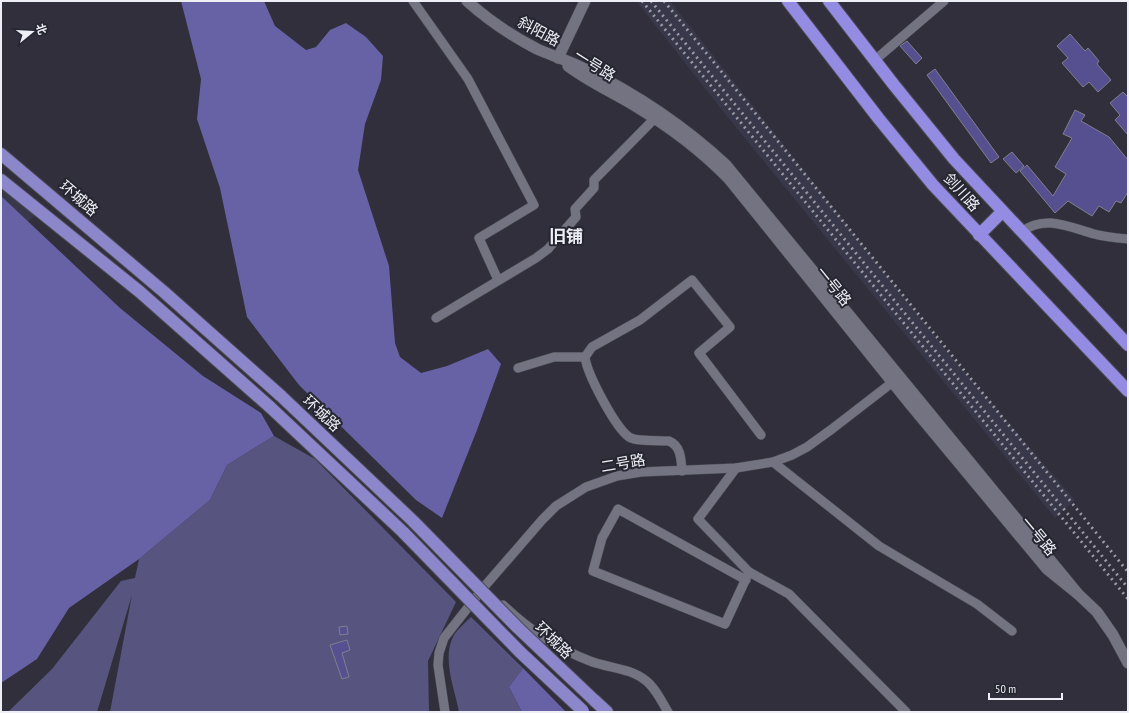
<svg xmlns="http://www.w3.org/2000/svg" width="1129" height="713" font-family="'PT Sans Narrow','Noto Sans SC',sans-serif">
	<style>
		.built { fill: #39384a }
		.green { fill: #57557f }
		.forest { fill: #6762a5 }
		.building { fill: #565091; stroke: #7f7f8d }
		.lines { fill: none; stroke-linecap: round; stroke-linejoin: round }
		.minor-casing { stroke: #4b4b55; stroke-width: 10 }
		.tertiary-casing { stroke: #4b4b55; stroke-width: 12 }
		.primary-casing { stroke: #4b4b55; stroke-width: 14 }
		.trunk-casing { stroke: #4b4b55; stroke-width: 14 }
		.minor { stroke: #737381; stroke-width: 9 }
		.tertiary { stroke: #737381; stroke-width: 11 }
		.primary { stroke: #8c86ca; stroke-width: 12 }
		.trunk { stroke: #948ce2; stroke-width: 12 }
		.rail { stroke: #9999a3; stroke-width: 3; stroke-dasharray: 2 4; stroke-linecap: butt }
		.primary-bridge-casing { stroke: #4b4b55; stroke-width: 14; stroke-linecap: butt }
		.primary-bridge { stroke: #8c86ca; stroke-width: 12 }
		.labels { text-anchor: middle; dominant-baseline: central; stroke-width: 4; stroke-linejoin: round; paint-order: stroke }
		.street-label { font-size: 15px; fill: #eeeef6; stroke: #262631 }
		.quarter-label { font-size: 17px; font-weight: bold; fill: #eeeef6; stroke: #262631 }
	</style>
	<rect width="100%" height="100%" fill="#302f3b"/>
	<g class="built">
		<path d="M636,1H670L946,350L1075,500L1055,518L730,120Z"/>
		<path d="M1,179L38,213L1,243Z"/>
	</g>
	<g class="green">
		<path d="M274,436L315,459L456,602L428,661L429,712H110L132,595L97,712H8L52,669L121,581L135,578L139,559L210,500L227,465Z"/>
		<path d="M471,617L523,668L509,687L522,712H459C455,689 441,658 454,635C458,629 466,622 471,617Z"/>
	</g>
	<g class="forest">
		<path d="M181,1H264L275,26L306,50L316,47L330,30L346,23L366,37L383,56L381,80L365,124L358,170L389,266L395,343L400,357L421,373L447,366L488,349L501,364L477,430L442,518L416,500L299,385L247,317L220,188L197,119L201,79Z"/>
		<path d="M1,196L120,308L203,376L261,413L274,436L227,465L210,500L139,559L69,608L37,659L1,683Z"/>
		<path d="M523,668L566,712H522L509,687Z"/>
	</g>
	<g class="building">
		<path d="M1070,34L1085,51L1088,48L1099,61L1097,64L1111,80L1098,92L1089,82L1083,87L1062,63L1068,58L1057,46Z"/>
		<path d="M907,41L922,58L916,64L900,46Z"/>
		<path d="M935,69L999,157L991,163L927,75Z"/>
		<path d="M1123,92L1128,97V135L1115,120L1120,115L1110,103Z"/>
		<path d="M1075,110L1085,115L1081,121L1109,137L1128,160V192L1121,203L1116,201L1109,212L1099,206L1092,216L1068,201L1055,213L1020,171L1027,165L1053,196L1066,174L1055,167L1072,138L1063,134Z"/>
		<path d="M1012,152L1024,166L1016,173L1003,159Z"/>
		<path d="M347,626L348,634L340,635L339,627Z"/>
		<path d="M347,640L350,650L342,653L349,677L342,679L330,645Z"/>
	</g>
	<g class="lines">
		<defs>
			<g id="minor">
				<path d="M413,1L468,79L534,205L479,238L498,280"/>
				<path d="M875,60L944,1"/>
				<path d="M1021,232C1045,214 1069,227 1094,234C1105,237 1117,238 1128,239"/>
				<path d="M436,318L536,258L548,249L576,217L575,209L594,188V180L659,114"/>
				<path d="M518,368L554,357H585"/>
				<path d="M773,462L879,546L977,604L1012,631"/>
				<path d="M736,468L698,519L749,572L725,624L593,571L602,538L618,509L746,580"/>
				<path d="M682,471C681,459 681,446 669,441C660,440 636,442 629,437C615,427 587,374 585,357L592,347L640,320L692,280L730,327L699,353L761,435"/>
				<path d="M749,572L789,594L906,712"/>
				<path d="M503,605C528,629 558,649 590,661C608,668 630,668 645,680C655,687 662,702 668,712"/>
				<path d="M445,712L438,665L439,653L444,638L484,587L542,520L556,506L586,487L617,476L641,472L736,468L773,462L792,455L807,447L832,429L898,378"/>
			</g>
			<g id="tertiary">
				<path d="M467,1C488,20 512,36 537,49C553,56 570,61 585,69C636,94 684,126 726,165L1078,594"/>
				<path d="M558,58L585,1"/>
				<path d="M568,66C588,81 610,91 632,104C667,125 700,149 729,179L910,404L1047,569L1078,594L1097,612L1113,635L1128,663"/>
			</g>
			<g id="primary">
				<path d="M1,154L164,292L281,396"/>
				<path d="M1,180L140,292L270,407"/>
				<path d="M594,700L607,712"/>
			</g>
			<g id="trunk">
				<path d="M788,1L879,119L933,185L1128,391"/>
				<path d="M829,1L894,85L954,159L1128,345"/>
				<path d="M979,235L1002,212"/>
			</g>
		</defs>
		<use href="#minor" class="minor-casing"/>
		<use href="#tertiary" class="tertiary-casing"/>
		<use href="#primary" class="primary-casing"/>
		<use href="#trunk" class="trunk-casing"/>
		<use href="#minor" class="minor"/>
		<use href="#tertiary" class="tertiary"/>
		<use href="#primary" class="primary"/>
		<use href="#trunk" class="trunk"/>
		<g class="rail">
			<path d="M642,1L1128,599"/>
			<path d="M651,1L1128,588"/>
			<path d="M664,1L1128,572"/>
		</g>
		<defs>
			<g id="primary-bridge">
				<path d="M281,396L413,521L518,628L594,700"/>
				<path d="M270,407L403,532L520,652L583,711"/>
			</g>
		</defs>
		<use href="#primary-bridge" class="primary-bridge-casing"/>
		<use href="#primary-bridge" class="primary-bridge"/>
	</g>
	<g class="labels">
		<g class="street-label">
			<text transform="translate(539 31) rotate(28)">斜阳路</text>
			<text transform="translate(595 65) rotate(32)">一号路</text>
			<text transform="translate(962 192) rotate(48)">剑川路</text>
			<text transform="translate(79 198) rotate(41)">环城路</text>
			<text transform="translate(834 286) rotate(51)">一号路</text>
			<text transform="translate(322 413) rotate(43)">环城路</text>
			<text transform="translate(623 463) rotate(-10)">二号路</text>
			<text transform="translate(1039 536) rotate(50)">一号路</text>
			<text transform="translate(554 640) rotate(44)">环城路</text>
		</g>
		<g class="quarter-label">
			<text x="566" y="236">旧铺</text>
		</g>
	</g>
	<rect width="1129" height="713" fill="none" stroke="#eeeef6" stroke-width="4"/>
	<g transform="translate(32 32) rotate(72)" stroke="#262631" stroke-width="3" paint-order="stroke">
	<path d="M0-3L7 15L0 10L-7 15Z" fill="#eeeef6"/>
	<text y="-6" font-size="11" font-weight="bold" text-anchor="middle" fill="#eeeef6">北</text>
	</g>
	<path d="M989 693v6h73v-6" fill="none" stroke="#eeeef6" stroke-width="2"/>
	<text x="995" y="693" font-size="12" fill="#eeeef6" stroke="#262631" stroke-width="3" paint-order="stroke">50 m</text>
</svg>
